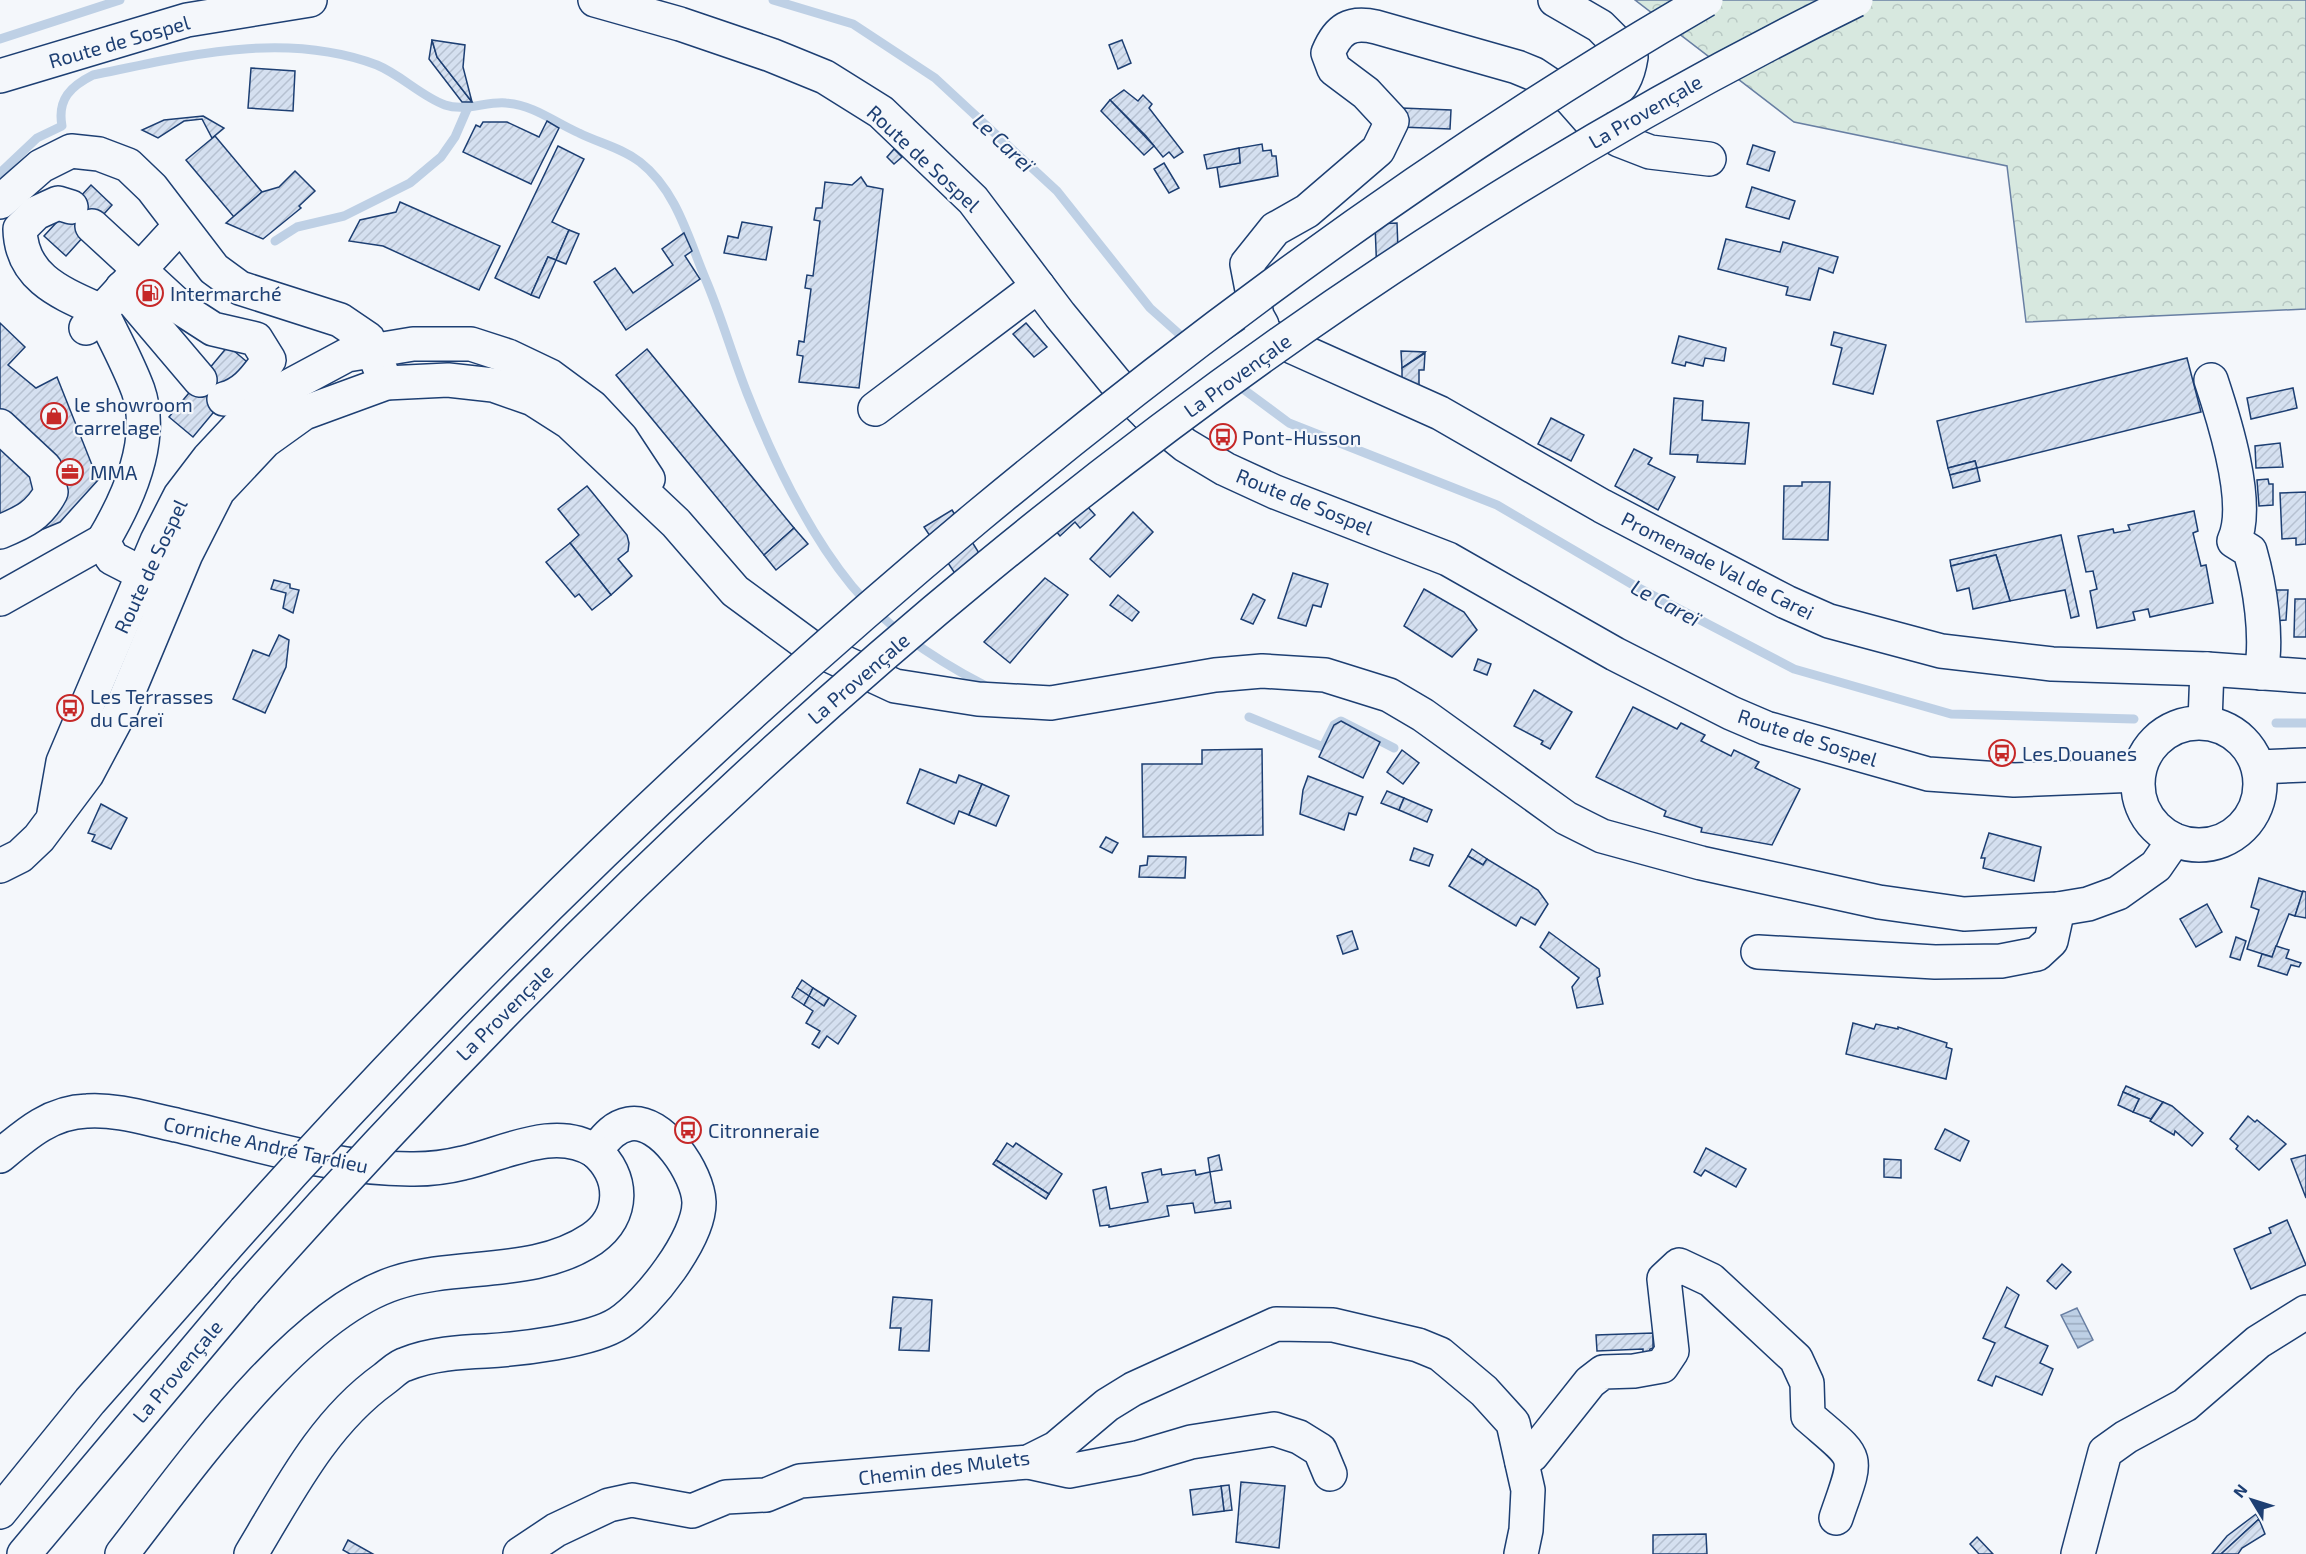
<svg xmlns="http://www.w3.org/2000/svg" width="2306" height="1554" font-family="'Exo 2',sans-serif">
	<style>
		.forest { fill: url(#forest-crowns); stroke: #687fa3; stroke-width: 1.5 }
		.water { fill: url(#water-rules); stroke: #687fa3; stroke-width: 1.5 }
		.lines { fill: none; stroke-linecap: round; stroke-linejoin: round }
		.stream { stroke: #bed0e5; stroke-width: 9 }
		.building { fill: url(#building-hatch); stroke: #1d3f73; stroke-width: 1.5 }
		.minor-casing { stroke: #1d3f73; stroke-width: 36 }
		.major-casing { stroke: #1d3f73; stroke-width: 36 }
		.highway-casing { stroke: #1d3f73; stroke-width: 36 }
		.minor { stroke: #f4f7fb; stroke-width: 33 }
		.major { stroke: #f4f7fb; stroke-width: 33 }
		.highway { stroke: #f4f7fb; stroke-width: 33 }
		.highway-bridge-casing { stroke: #1d3f73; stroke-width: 36; stroke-linecap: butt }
		.highway-bridge { stroke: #f4f7fb; stroke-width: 33 }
		.labels { text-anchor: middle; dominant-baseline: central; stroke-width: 4.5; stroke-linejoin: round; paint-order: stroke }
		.street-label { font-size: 20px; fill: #1d3f73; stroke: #f4f7fb }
		.poi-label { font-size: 20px; fill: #1d3f73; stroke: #f4f7fb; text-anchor: start }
		.water-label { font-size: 21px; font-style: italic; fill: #1d3f73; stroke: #f4f7fb }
	</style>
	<defs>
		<pattern id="forest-crowns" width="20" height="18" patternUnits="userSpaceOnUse" patternTransform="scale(1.5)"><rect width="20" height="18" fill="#d7e8df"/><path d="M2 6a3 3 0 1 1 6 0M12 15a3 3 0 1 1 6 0" fill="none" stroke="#b8c8c3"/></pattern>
		<pattern id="water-rules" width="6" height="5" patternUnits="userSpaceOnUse" patternTransform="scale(1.5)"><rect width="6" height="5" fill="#bed0e5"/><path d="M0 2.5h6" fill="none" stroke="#9aaabe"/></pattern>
		<pattern id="building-hatch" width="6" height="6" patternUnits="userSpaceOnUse" patternTransform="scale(1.5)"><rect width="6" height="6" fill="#d5e0f0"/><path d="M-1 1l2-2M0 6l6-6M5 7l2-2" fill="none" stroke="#b6c1d1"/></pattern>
	</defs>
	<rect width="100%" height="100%" fill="#f4f7fb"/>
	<path class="forest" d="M1635,0H2306V309L2026,322L2007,166L1794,122Z"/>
	<path class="water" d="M2077,1308L2093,1340L2078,1348L2061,1315Z"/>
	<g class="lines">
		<g class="stream">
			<path d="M773,0L853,24L935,78L1057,191L1150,308L1187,341"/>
			<path d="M0,39L120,0"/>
			<path d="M0,173L37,138L62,126C57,99 71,86 93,75C186,56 284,30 377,65C401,75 421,96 445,105C465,112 487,101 506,103C534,105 554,122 579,133C599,143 622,148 640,162C676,190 688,237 705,278C721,315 732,355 747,393C773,459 807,531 852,586C886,627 938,661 984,685"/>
			<path d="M275,241L297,227L344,216L410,183L441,157L455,137L468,107"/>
			<path d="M1235,383L1289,423L1497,505L1635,586L1794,669L1951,714L2134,719"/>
			<path d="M1249,717L1323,747L1334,725L1341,721L1394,748"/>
			<path d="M2276,723H2306"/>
		</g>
	</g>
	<g class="building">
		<path d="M432,40L437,57L472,102H462L429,59Z"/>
		<path d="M432,40L465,45L463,67L472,102L437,57Z"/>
		<path d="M1122,40L1131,63L1118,69L1109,45Z"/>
		<path d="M251,68L295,71L293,111L248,108Z"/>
		<path d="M1124,90L1138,101L1143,95L1152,104L1149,108L1183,152L1174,158L1169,152L1163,157L1146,136L1110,100Z"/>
		<path d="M1110,100L1154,146L1144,155L1101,111Z"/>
		<path d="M1401,108L1451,110L1450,129L1401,127Z"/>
		<path d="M203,116L224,128L212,138L202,119L184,121L158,138L142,130L164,120Z"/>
		<path d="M547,121L559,128L531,184L463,152L476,125L480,127L483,122H507L539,137Z"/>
		<path d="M215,136L262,192L234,217L186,160Z"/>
		<path d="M1262,144L1263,151L1271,150L1272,156H1276L1278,176L1220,187L1217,167L1240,163L1239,148Z"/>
		<path d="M1753,145L1775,152L1769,171L1747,164Z"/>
		<path d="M558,146L584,159L552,222L569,230L556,260L548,257L531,295L495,278Z"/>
		<path d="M1239,148L1240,163L1207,169L1204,155Z"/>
		<path d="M894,149L902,157L894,164L887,157Z"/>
		<path d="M1164,163L1179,188L1169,193L1154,169Z"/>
		<path d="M295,171L315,191L299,206L301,208L263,239L226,223L262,192L279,187Z"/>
		<path d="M861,177L867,186L883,189L859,388L799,382L803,356L797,355L799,341L804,342L811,289L805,288L807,275L813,276L820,221L814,220L816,208H822L825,182L852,185Z"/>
		<path d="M91,185L112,205L66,256L44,236Z"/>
		<path d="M1752,187L1795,201L1789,219L1746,207Z"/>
		<path d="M400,202L500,246L479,290L383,246L349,241L360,220L396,212Z"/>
		<path d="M742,222L772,227L766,260L724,253L728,236L738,238Z"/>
		<path d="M1397,223L1399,275L1377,276L1375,224Z"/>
		<path d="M569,230L579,234L566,264L556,260Z"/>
		<path d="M684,233L692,251L685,256L700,279L626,330L594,282L615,268L633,293L673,265L662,249Z"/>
		<path d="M1726,239L1780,252L1783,242L1838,257L1833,273L1819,268L1810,300L1786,295L1788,287L1718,269Z"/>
		<path d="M548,257L556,260L539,298L531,295Z"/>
		<path d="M0,323L25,347L8,365L36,388L57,377L98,480L60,522L0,547Z"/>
		<path d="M1026,323L1047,347L1034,357L1013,334Z"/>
		<path d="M1834,332L1886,345L1873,394L1833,384L1842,348L1831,345Z"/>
		<path d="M1679,336L1726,348L1724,361L1705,358L1703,366L1686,362L1685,366L1672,363Z"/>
		<path d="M228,346L252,366L193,437L169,417Z"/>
		<path d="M647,349L794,528L764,555L616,375Z"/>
		<path d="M1401,351L1425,352L1402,368Z"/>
		<path d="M1425,353L1424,370H1419V387L1402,380V368Z"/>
		<path d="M2187,358L2201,412L1977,468L1975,461L1948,468L1937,421Z"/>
		<path d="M2293,388L2297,408L2251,419L2247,398Z"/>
		<path d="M1674,398L1703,401L1702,420L1749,423L1745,464L1697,462L1698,455L1670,454Z"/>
		<path d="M1551,418L1584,435L1571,461L1538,444Z"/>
		<path d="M2280,443L2283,467L2256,468L2255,446Z"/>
		<path d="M1634,449L1652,458L1648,464L1675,477L1658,510L1615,486Z"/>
		<path d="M1975,461L1977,468L1950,475L1948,468Z"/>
		<path d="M1977,468L1980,481L1953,488L1950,475Z"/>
		<path d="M2268,479L2269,484H2273V505L2259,506L2257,480Z"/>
		<path d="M1802,482H1830L1828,540L1783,539L1784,486H1802Z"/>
		<path d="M1067,484L1095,515L1080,528L1075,522L1060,536L1037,509Z"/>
		<path d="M587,486L627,535L629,543L628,551L618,559L632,576L611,595L570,543L579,535L558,509Z"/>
		<path d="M2306,492V544L2296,545V538L2282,539L2280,493Z"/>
		<path d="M952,510L984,561L958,578L924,527Z"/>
		<path d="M2194,511L2198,531L2193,533L2201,566L2206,565L2213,603L2150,617L2148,609L2133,612L2135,620L2097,628L2090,591L2097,589L2093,571L2086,572L2078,536L2113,529L2114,533L2130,530L2128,525Z"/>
		<path d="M1133,512L1153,532L1110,577L1090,559Z"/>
		<path d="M794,528L808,544L776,570L764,555Z"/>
		<path d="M2061,535L2079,616L2071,618L2065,590L2010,601L1996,555L1951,566L1950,560Z"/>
		<path d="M570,543L611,595L592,610L579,594L575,597L546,562Z"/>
		<path d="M1996,555L2010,601L1973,609L1969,588L1957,591L1951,566Z"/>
		<path d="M1293,573L1328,584L1321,607L1313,605L1306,626L1278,618Z"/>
		<path d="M1045,578L1068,595L1010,663L984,642Z"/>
		<path d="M274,580L290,584V588L299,590L293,613L283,608L286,593L271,589Z"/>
		<path d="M1424,589L1464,612L1477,630L1452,657L1404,626Z"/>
		<path d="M2269,590H2288L2286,620L2273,621Z"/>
		<path d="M1253,594L1265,600L1253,624L1241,619Z"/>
		<path d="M1118,595L1139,612L1132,621L1110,605Z"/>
		<path d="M2295,599H2306V637H2294Z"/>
		<path d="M279,635L289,640L286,667L265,713L233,699L253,650L269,656Z"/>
		<path d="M1478,659L1491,664L1487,675L1474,670Z"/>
		<path d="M1534,690L1572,712L1550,749L1541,744L1543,741L1514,726Z"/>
		<path d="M1633,707L1677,729L1681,723L1705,735L1701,741L1731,756L1734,750L1759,762L1755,768L1800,789L1772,845L1701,832L1702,828L1664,816L1666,811L1596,777Z"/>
		<path d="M1341,721L1380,742L1363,778L1319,757L1334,725Z"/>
		<path d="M1262,749L1263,835L1143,837L1142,764H1202V750Z"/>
		<path d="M1402,750L1419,763L1403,784L1387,772Z"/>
		<path d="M920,769L956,783L959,775L982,784L969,815L959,811L954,824L907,803Z"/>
		<path d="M1308,776L1363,797L1356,815L1349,813L1344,830L1300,814L1303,790Z"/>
		<path d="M982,784L1009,796L996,826L969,815Z"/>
		<path d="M1387,791L1404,798L1399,810L1381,803Z"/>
		<path d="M1404,798L1432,810L1427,822L1399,810Z"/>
		<path d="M101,804L127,818L111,849L92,841L95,835L88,833Z"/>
		<path d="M1989,833L2041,847L2034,881L1983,868L1985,858H1981Z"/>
		<path d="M1106,837L1118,843L1112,853L1100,847Z"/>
		<path d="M1414,848L1433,855L1429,866L1410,860Z"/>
		<path d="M1472,849L1487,859L1483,865L1468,856Z"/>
		<path d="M1148,856L1186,857L1185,878L1139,877L1140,866L1147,865Z"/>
		<path d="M1468,856L1483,865L1487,859L1538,890L1548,904L1535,925L1521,917L1516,926L1449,886Z"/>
		<path d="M2259,878L2303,892L2295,916L2289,914L2272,957L2247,949L2259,910L2251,907Z"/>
		<path d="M2303,891L2306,892V918L2295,916Z"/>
		<path d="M2207,904L2222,932L2196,947L2180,919Z"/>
		<path d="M1352,931L1358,949L1343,954L1337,936Z"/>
		<path d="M1549,932L1599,969L1600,976L1597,978L1603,1004L1577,1008L1572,987L1579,978L1540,947Z"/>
		<path d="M2236,937L2246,941L2240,960L2230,957Z"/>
		<path d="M2276,946L2289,950L2286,958L2301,963L2299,967L2291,965L2287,975L2258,966L2262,954L2272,957Z"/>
		<path d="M802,980L813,988L809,996L797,988Z"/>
		<path d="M797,988L809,996L804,1005L792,997Z"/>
		<path d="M813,988L829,998L824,1006L809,996Z"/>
		<path d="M809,996L824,1006L829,998L856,1016L838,1044L827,1036L819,1048L812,1044L820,1031L806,1023L813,1011L804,1005Z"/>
		<path d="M1853,1023L1874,1029L1876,1024L1898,1029V1027L1947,1043L1946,1047L1952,1049L1946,1079L1846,1054Z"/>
		<path d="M2126,1086L2163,1102L2151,1119L2133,1112L2139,1099L2123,1092Z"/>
		<path d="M2123,1092L2139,1099L2133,1112L2118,1105Z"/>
		<path d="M2163,1102L2172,1106L2203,1133L2192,1146L2175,1131L2174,1135L2150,1121Z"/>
		<path d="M2248,1116L2255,1122L2257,1120L2286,1144L2259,1170L2236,1149L2238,1146L2230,1139Z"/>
		<path d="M1945,1129L1969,1141L1960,1161L1935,1149Z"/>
		<path d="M1007,1143L1013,1147L1016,1143L1062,1174L1049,1194L996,1160Z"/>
		<path d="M1706,1148L1746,1169L1736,1187L1705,1170L1701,1176L1694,1172Z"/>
		<path d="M1219,1155L1222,1170L1210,1172L1208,1158Z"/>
		<path d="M2306,1155V1198L2291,1159Z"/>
		<path d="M1884,1159L1901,1160V1178L1884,1177Z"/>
		<path d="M996,1160L1049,1194L1046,1199L993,1164Z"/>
		<path d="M1161,1169L1162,1175L1195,1170L1196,1175L1210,1172L1215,1203L1230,1201L1231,1208L1195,1213L1193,1203L1167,1206L1169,1216L1109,1227V1225L1100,1226L1093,1190L1106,1187L1110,1209L1148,1202L1142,1173Z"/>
		<path d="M2287,1220L2306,1265L2251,1289L2234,1249L2271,1233L2269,1228Z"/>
		<path d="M2062,1264L2071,1272L2056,1289L2047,1281Z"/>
		<path d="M2007,1287L2019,1295L2005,1327L2048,1346L2040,1363L2053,1369L2042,1395L1996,1376L1992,1386L1978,1380L1995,1343L1983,1338Z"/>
		<path d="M893,1297L932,1300L929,1351L899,1350L901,1328H890Z"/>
		<path d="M1653,1333V1348L1650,1349L1649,1352L1643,1353V1349L1597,1351L1596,1335Z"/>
		<path d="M1241,1482L1285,1486L1279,1548L1236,1542Z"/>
		<path d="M1229,1485L1232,1510L1224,1511L1221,1486Z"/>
		<path d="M1221,1486L1224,1511L1193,1515L1190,1490Z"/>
		<path d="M2256,1514L2259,1519L2221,1554H2212L2227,1536Z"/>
		<path d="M2259,1519L2265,1534L2242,1548L2238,1554H2221Z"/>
		<path d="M1706,1534L1707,1554H1653V1535Z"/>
		<path d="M1977,1537L1993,1554H1979L1970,1544Z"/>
		<path d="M348,1540L373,1554H350L343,1550Z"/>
	</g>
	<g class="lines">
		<defs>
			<g id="minor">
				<path d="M595,0L680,24L771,55L825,77L881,112L973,200L1060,315L1115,382L1148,415L1185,445L1225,469L1275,492L1448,559L1615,654L1731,713L1766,728L1928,774L2014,780L2138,775"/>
				<path d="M1555,0L1600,26L1631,57C1625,96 1607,101 1570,98"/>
				<path d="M0,76L187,20L310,0"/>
				<path d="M0,202L41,166L71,151L99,154L128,165L152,188L214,269L240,288L340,320L368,339L386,383"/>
				<path d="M71,207L58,203L36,213L20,229C21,278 61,293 101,311C113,336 128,363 138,390C155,439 128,499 103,541L112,558L149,577L152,585L147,597"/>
				<path d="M92,226L182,309L213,329L256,339L269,360C255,378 246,393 224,399"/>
				<path d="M122,288L200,380"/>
				<path d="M1262,325L1257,316L1247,264L1275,229L1307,211L1378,150L1392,121L1366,93L1334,69L1328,53C1338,29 1350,21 1376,27L1517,67L1534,74L1570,98L1592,123L1619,140L1650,152L1709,159"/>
				<path d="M86,328L180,226"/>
				<path d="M2211,380C2224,419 2251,504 2234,541L2250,551C2260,586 2268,637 2261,673"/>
				<path d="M875,409L1038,286"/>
				<path d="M1148,415L1266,335L1440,413L1602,506L1786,602L1829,621L1941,651L2052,664L2207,669L2306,676"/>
				<path d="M0,426L45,468L51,492C39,515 24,522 0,532"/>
				<path d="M0,599L103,541"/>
				<path d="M2205,722L2207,669"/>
				<path d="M1758,952L1935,962L2001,961L2037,954L2051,941L2058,909"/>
				<path d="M1028,1462L1069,1471L1137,1458L1191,1442L1274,1429L1299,1437L1320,1450L1330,1474"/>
				<path d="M1522,1462L1532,1455L1590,1382L1603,1372L1634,1371L1662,1366L1672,1351L1664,1279L1679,1265L1711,1280L1796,1359L1807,1383L1808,1416C1861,1462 1859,1451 1836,1518"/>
				<path d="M251,1554C289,1491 323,1423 384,1379C391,1374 398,1366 406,1364C431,1354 460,1352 486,1351C519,1349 592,1341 619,1323C648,1304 700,1238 699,1202C698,1174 662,1118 629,1124C613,1127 605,1139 595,1151"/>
				<path d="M520,1554L556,1530L609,1505L632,1500L692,1511L726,1497L766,1495L800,1481L1028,1462L1056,1448L1107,1405L1133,1389L1276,1324L1333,1325L1418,1345L1440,1354L1484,1391L1513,1423L1528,1490L1526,1530L1521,1554"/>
				<path d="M2078,1554L2105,1452L2126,1437L2185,1405L2258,1342L2306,1312"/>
			</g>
			<g id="major">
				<circle cx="2199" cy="784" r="61"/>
				<path d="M2259,767L2306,765"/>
				<path d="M54,813L63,762L157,541L180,496L209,458L237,428L278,392L347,355L413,344H471L508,356L550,376L592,407L621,438L648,479"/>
				<path d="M0,866L20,856L39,838L87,774L120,712L186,554L218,491L265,441L304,413L386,383L448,380L493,385L533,399L569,422L676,523L735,591L811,647L895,686L978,699L1051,703L1215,675L1262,671L1325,675L1389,695L1423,715L1566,818L1602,836L1701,863L1879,902L1964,914L2058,909L2088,904L2118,893L2156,866L2174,840"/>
				<path d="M0,1156C26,1134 51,1112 87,1111C117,1109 147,1119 176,1125C254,1143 334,1170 414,1169C430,1169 447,1167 463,1163C504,1154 555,1125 595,1151"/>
			</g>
			<g id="highway">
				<path d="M0,1512L90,1401L202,1274"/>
				<path d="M24,1554L245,1291"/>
				<path d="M122,1554C187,1471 294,1316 395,1283C458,1262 534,1278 592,1239C625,1216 624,1176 595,1151"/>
			</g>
		</defs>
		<use href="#minor" class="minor-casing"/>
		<use href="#major" class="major-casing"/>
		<use href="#highway" class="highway-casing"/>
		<use href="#minor" class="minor"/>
		<use href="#major" class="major"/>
		<use href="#highway" class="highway"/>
		<defs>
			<g id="highway-bridge">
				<path d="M202,1274C440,1002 699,749 977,517C1206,327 1448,149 1706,0"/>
				<path d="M245,1291C703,774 1232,306 1856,0"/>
			</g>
		</defs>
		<use href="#highway-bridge" class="highway-bridge-casing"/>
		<use href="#highway-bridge" class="highway-bridge"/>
	</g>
	<defs>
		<symbol id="fuel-ring" viewBox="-11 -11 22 22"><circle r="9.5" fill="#f4f7fb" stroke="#c62828" stroke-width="1.5"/><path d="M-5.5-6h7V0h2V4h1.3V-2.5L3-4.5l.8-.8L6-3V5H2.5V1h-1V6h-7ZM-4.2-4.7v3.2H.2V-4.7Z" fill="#c62828"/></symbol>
		<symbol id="shop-ring" viewBox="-11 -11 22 22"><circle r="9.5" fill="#f4f7fb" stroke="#c62828" stroke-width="1.5"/><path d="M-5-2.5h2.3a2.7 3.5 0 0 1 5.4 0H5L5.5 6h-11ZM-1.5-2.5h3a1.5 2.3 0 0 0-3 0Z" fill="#c62828"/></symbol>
		<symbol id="bus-ring" viewBox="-11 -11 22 22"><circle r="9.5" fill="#f4f7fb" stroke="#c62828" stroke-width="1.5"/><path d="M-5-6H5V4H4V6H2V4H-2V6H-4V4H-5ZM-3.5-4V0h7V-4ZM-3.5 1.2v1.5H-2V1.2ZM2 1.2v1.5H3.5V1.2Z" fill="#c62828"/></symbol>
		<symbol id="office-ring" viewBox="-11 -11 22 22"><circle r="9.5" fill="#f4f7fb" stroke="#c62828" stroke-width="1.5"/><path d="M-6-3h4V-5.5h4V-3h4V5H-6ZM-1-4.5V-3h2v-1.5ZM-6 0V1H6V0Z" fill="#c62828"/></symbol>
	</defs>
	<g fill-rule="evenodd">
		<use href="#fuel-ring" x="135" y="278" width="30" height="30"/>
		<use href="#shop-ring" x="39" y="401" width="30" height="30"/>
		<use href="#bus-ring" x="1208" y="422" width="30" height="30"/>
		<use href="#office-ring" x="55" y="457" width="30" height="30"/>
		<use href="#bus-ring" x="55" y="693" width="30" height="30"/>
		<use href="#bus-ring" x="1987" y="738" width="30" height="30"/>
		<use href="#bus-ring" x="673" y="1115" width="30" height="30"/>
	</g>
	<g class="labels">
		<g class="street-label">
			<text transform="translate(119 41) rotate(-16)">Route de Sospel</text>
			<text transform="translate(1645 111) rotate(-30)">La Provençale</text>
			<text transform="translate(924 158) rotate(43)">Route de Sospel</text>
			<text transform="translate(1237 375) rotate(-36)">La Provençale</text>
			<text transform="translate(1305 501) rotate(22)">Route de Sospel</text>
			<text transform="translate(1718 565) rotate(27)">Promenade Val de Carei</text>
			<text transform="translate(150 566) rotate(-65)">Route de Sospel</text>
			<text transform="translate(858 678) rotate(-41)">La Provençale</text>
			<text transform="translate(1808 737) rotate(18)">Route de Sospel</text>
			<text transform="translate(504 1012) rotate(-45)">La Provençale</text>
			<text transform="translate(266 1144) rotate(12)">Corniche André Tardieu</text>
			<text transform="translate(177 1371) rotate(-50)">La Provençale</text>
			<text transform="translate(944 1467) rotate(-7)">Chemin des Mulets</text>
		</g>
		<g class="poi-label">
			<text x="170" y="293">Intermarché</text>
			<text x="74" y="404">le showroom<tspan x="74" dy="23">carrelage</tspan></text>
			<text x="1242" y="437">Pont-Husson</text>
			<text x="90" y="472">MMA</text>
			<text x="90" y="696">Les Terrasses<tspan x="90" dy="23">du Careï</tspan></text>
			<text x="2022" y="753">Les Douanes</text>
			<text x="708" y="1130">Citronneraie</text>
		</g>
		<g class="water-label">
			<text transform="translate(1004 142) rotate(43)">Le Careï</text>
			<text transform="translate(1666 602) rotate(28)">Le Careï</text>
		</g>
	</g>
	<g transform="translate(2252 1500) rotate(308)" stroke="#f4f7fb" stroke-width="4.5" paint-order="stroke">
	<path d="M0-4.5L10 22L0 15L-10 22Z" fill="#1d3f73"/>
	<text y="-9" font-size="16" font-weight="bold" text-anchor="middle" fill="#1d3f73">N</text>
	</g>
</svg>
